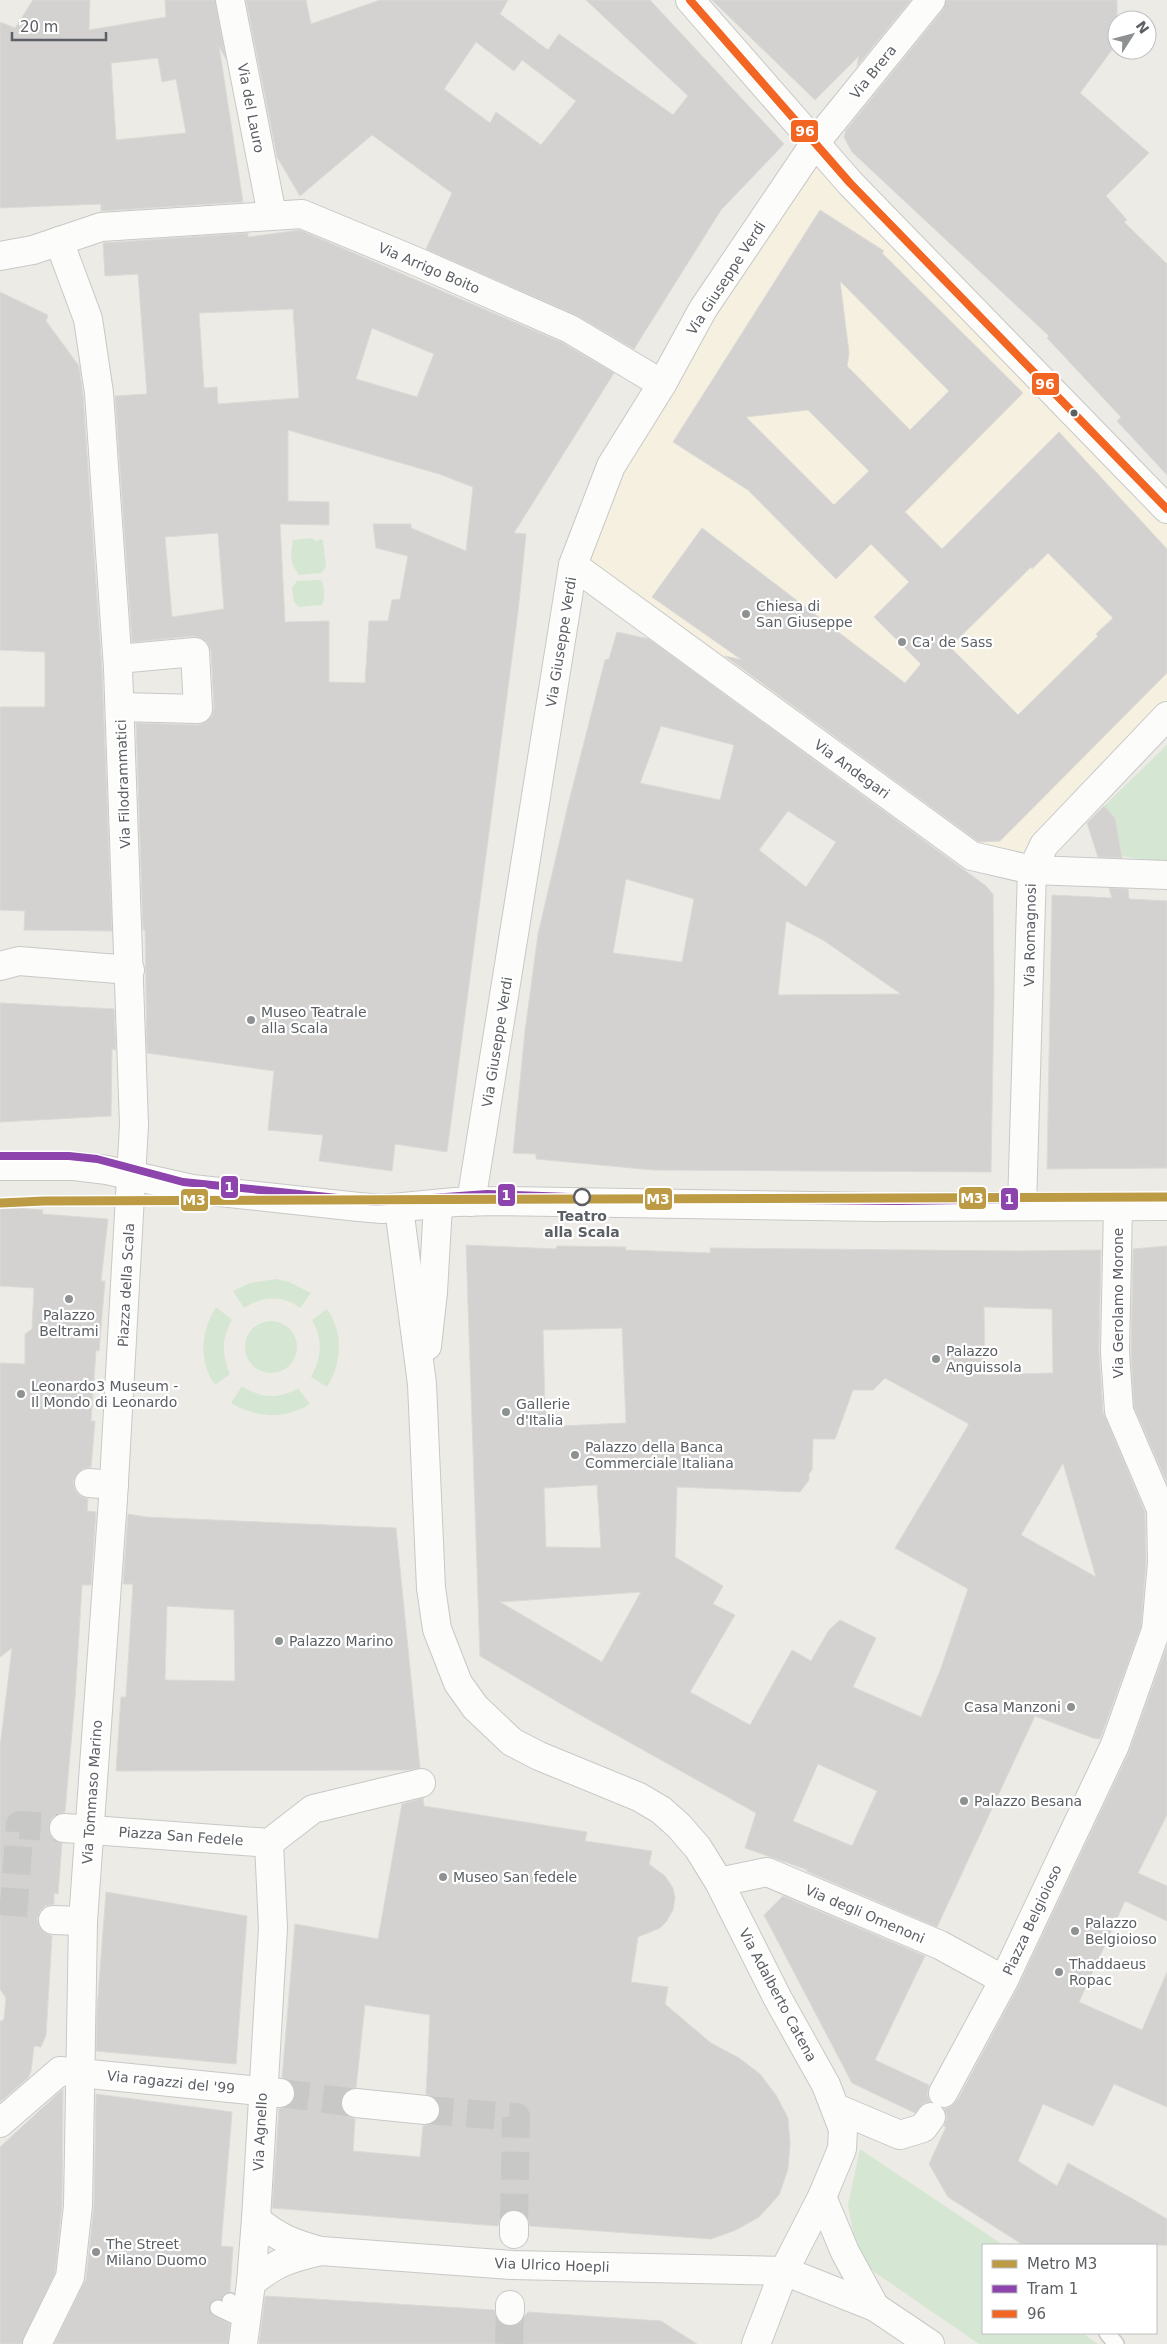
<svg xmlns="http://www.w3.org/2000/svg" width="1167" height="2344" font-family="'DejaVu Sans',sans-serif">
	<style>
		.commercial { fill: #f5f0e0 }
		.green { fill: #d5e7d2 }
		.building { fill: #d3d2d0; stroke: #dbdad6; fill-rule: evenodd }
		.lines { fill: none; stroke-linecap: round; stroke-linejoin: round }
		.street-tunnel { stroke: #c8c8c6; stroke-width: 28; stroke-dasharray: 28 14; stroke-linecap: butt }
		.lane-casing { stroke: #c8c8c7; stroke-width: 18 }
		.street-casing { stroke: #c8c8c7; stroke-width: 30 }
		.lane { stroke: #fcfcfb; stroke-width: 15 }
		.street { stroke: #fcfcfb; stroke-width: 28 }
		.bus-1-casing { stroke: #fff; stroke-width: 11 }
		.bus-1 { stroke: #f26522; stroke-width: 8 }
		.tram-1-casing { stroke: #fff; stroke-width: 11 }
		.tram-1 { stroke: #8e44ad; stroke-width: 8 }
		.metro-1-casing { stroke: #fff; stroke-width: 12 }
		.metro-1 { stroke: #bd9a44; stroke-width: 9 }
		.bus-dot { fill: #5c6064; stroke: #fff; stroke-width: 2 }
		.poi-dot { fill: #8e9192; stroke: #fff; stroke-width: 2 }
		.stop-dot { fill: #fff; stroke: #5c6064; stroke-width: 2.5 }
		.labels { text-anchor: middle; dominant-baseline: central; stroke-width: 4.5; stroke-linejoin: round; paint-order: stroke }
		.street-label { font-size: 14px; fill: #5c6064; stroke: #fff }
		.poi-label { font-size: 14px; fill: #5c6064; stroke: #fff; text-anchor: start }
		.stop-label { font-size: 14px; font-weight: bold; fill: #5c6064; stroke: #fff }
		.line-badge { stroke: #fff; stroke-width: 2 }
		.badge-label { font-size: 14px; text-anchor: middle; font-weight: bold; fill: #fff }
	</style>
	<rect width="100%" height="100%" fill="#ecebe6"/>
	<path class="commercial" d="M816,145L1167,512V715L1031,867L988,858L576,560L614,466Z"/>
	<g class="green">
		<path d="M312,538L316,541L320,539L323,540L326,567L321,573L299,575C289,562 291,554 293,540Z"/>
		<path d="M321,580C325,586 325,598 322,605L299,607L294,602L292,588L297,581Z"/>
		<path d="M1167,745V863L1122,856L1115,818L1104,806Z"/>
		<path d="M276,1279L289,1282L311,1293L300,1308C283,1295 261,1296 244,1308L233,1291L250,1283Z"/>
		<path d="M216,1307L232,1320C221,1338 222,1355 230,1374L215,1385C198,1361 201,1331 216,1307Z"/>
		<path d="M327,1309C344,1333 342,1364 327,1387L311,1377C322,1357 323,1340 312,1320Z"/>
		<circle cx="271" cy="1347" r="26"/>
		<path d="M242,1386C259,1398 280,1400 298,1388L310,1404C284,1420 256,1418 231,1403Z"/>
		<path d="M860,2149L1003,2245H983V2333H1082L1098,2344H979L867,2267L854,2238L848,2205Z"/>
	</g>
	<g class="building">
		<path d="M33,0H90L89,30L166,17L165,0H215L226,59L219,46L243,202L101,211V204L0,208V22L15,28ZM158,58L162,82L176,79L186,133L116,140L111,63Z"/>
		<path d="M246,0H306L311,24L380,0H508L500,14L548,50L559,34L673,115L688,96L586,0H650L784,144L721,210L634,349L576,315L426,249L452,193L372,135L300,196L277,157ZM476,42L514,71L522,60L576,101L541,145L496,112L490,123L444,89Z"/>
		<path d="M712,0H911L857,66L859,56L815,100Z"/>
		<path d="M946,0H1117V43L1080,93L1149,153L1106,196L1127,220L1124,222L1167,264V475L1117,421L1121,417L1047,338L1049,336L852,152L844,137L846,130L943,10Z"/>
		<path d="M820,210L884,251L882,253L1023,393L905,512L942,549L1059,432L1167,549V673L1000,841L979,842L725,656L742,660L652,597L702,528L905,683L921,664L874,617L909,582L871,544L836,579L748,490L673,442ZM840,281L949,391L910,430L847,366L849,353ZM808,410L869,471L834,505L746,417ZM1048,553L1113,618L1096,634L1098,636L1018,715L950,647L1031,567L1032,569Z"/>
		<path d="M300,230L563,343L614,373L514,533L526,534L518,612L447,1152L395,1144L392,1171L319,1161L323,1135L268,1130L274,1071L147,1053L145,930H143L136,723L198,725L206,722L212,716L214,708L211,651L208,643L201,638L194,636L132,642L115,396L147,394L138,274L105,276L103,243L248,233V237ZM293,309L299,398L218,404L217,387L204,388L199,313ZM372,328L434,354L417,397L356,379ZM288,430L439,474L473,487L466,551L411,528V524H373L376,548L408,556L400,599L392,600L388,621H369L365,683L329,682V621L285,622L280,524L329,525V502L288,501ZM218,533L224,609L172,617L165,537Z"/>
		<path d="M0,292L48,315L46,321L79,366L83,395L102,669L112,931L24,930L25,911L0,910V707H45V652L0,650Z"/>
		<path d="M617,632L649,639L930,845L986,886L993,894L994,993L991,1172L653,1170L536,1159V1154L513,1153L525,1031L538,934L569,801L605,660L609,659ZM661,726L734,745L720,800L640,783ZM788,811L836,842L806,887L759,850ZM626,879L694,899L682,962L613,953ZM786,921L823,940L901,994L778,995Z"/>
		<path d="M1104,806L1115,818L1122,858L1098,857L1087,823Z"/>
		<path d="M1109,888L1128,889L1129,899L1167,901V1168L1047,1169L1052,895L1112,898Z"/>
		<path d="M0,1003L114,1009L116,1050L112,1049L111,1116L0,1122Z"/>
		<path d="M0,1207L43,1210L42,1214L108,1219L101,1281H105L99,1351L96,1350L91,1421H95L91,1467L82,1469L76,1475L73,1482L75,1490L80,1496L88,1499L87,1511L96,1512L91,1585H82L75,1698L65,1812L57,1814L51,1819L49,1826L50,1835L55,1841L62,1843L58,1894L54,1893V1904L45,1906L40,1911L37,1919L40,1928L45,1933L52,1936L46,2035L41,2047L34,2046L31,2071L28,2078L0,2102V2022L4,2019L6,1998L0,1989V1747L12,1648L0,1657V1363L25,1364V1334L32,1329L34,1288L0,1286Z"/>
		<path d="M466,1245L556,1249L557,1246L626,1247L625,1250L711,1253L710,1248L1018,1251L1101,1250L1099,1352L1103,1412L1145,1512L1146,1562L1141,1627L1100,1739L1093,1738L1035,1716L937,1927L806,1871L808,1870L745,1848L756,1813L568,1708L480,1656ZM984,1307L1052,1309L1053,1373L985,1375ZM622,1328L626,1423L561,1426L545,1411L543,1330ZM885,1378L969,1424L895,1548L968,1589L940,1671L921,1717L853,1687L876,1638L840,1620L829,1630L811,1661L792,1650L750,1725L690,1692L735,1615L713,1604L723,1586L675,1557L677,1487L800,1492L809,1480V1474L812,1470L813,1439H835L853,1390H873ZM1063,1463L1096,1577L1021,1535ZM597,1485L601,1548L546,1547L544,1488ZM641,1592L602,1662L500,1602ZM818,1764L877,1791L852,1846L793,1821Z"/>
		<path d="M1167,1246V1483L1134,1407L1131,1352L1133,1249Z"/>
		<path d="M128,1514L146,1517L396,1528L420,1768L408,1770L116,1771L121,1697H126L133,1584H123ZM167,1606L234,1610L235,1681L165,1680Z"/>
		<path d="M1167,1646V1815L1138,1873L1167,1886V1921L1125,1901L1079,2002L1142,2030L1167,1972V2107L1114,2084L1093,2126L1043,2104L1018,2161L1057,2186L1068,2163L1133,2199L1167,2219V2245H1023L948,2197L929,2164L946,2127L944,2126L947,2118L944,2109L952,2106L958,2099L1018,1987L1129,1752Z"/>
		<path d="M423,1798L424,1806L587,1832L585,1841L652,1851L649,1864L665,1876L673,1888L675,1898L673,1910L666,1922L660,1928L638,1937L631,1982L668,1987L665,2004L711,2043L739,2058L760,2074L776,2095L788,2118L790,2143L788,2169L779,2195L759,2217L736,2230L711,2239L530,2226L527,2217L521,2211L514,2209L507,2211L501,2217L498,2226L272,2208L279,2109L286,2107L292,2102L296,2094L294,2087L289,2081L282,2078L295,1924L378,1939L402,1804ZM365,2005L430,2015L426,2094L434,2098L439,2103L441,2111L437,2120L431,2124L423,2126L420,2157L353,2151L355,2119L346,2115L342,2110L340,2102L344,2094L349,2089L356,2088Z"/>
		<path d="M106,1892L247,1916L236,2064L96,2051L97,2009Z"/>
		<path d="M783,1896L925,1956L875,2060L929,2085L927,2094L930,2102L924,2103L915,2113L852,2083L764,1915Z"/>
		<path d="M63,2089L62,2205L55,2273L22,2344H0V2147Z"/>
		<path d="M96,2094L232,2112L221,2246L233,2247L230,2292L224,2294L221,2299L212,2301L209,2308L214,2316L230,2324L228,2344H54L86,2279L94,2206Z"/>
		<path d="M265,2296L494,2310L497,2319L503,2325L510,2327L518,2324L528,2312L661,2321L697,2344H259Z"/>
	</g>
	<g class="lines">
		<g class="street-tunnel">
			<path d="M13,1916L20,1825L64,1828"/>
			<path d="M281,2093L356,2103"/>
			<path d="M425,2110L516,2117L514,2225"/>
			<path d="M509,2344L510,2311"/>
		</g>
		<defs>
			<g id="lane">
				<path d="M230,2301L244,2319"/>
				<path d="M218,2308L245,2321"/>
				<path d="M1107,2333L1116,2344"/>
			</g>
			<g id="street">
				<path d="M230,0L272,215"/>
				<path d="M690,0L850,183L1167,509"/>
				<path d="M0,256L33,250L101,227L302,214L420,263L570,329L662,384"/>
				<path d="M573,565L972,856L1032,870L1167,875"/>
				<path d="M118,659L195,652L198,709L120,707"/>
				<path d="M0,966L19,961L130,970"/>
				<path d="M0,1166H74L107,1170L192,1189L359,1207L382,1209L455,1202L500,1201L879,1207L1167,1206"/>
				<path d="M471,1202L573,565L611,466L662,384L703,309L815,143L931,0"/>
				<path d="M1022,1206L1032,870L1044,845L1167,716"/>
				<path d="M399,1208L422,1384L431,1588L437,1629L458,1683L475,1707L512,1742L539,1756L639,1797L661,1810L679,1826L698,1848L719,1882L778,1999L826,2085L843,2129L842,2149L822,2197L784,2271L756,2344"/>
				<path d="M427,1346L433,1292L438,1205"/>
				<path d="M89,1483L114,1485"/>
				<path d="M64,1828L269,1843L313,1809L421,1783"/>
				<path d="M719,1882L767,1872L940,1945L1004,1980"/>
				<path d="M53,1920L83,1921"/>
				<path d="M943,2093L1004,1980L1115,1745L1156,1630L1162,1563L1161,1509L1119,1411L1115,1352L1118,1206"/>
				<path d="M356,2103L425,2110"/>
				<path d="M836,2108L900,2135L923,2128L931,2117"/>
				<path d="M0,2123L60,2071L280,2093"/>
				<path d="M822,2197L845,2252L875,2307"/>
				<path d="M256,2219C276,2237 294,2244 321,2251L512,2265L784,2271L875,2307L930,2344"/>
				<path d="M514,2234V2225"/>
				<path d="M251,2283C275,2263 289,2258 321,2251"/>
				<path d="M510,2311V2305"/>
				<path d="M37,2344L70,2277L78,2206L83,1921L113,1499L134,1125L118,668L99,393L88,319L59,241"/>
				<path d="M243,2344L251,2283L256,2219L273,1928L269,1843"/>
			</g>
		</defs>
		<use href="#lane" class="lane-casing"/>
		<use href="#street" class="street-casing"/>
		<use href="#lane" class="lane"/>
		<use href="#street" class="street"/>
		<defs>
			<path id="bus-1" d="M690,0L850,183L1167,509"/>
		</defs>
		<use href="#bus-1" class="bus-1-casing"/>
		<use href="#bus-1" class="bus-1"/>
		<defs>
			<path id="tram-1" d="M0,1156H69L97,1159L183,1182L376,1202L487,1194L597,1198L899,1201L1167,1197"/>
		</defs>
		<use href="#tram-1" class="tram-1-casing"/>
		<use href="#tram-1" class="tram-1"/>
		<defs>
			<path id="metro-1" d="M0,1203L44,1201L1167,1197"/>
		</defs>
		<use href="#metro-1" class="metro-1-casing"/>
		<use href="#metro-1" class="metro-1"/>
	</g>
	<circle class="bus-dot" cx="1074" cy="413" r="4.5"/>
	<g class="poi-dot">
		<circle cx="746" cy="614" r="5"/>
		<circle cx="902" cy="642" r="5"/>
		<circle cx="251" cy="1020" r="5"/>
		<circle cx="69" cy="1299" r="5"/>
		<circle cx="936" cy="1359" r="5"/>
		<circle cx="21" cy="1394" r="5"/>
		<circle cx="506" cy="1412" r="5"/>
		<circle cx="575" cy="1455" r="5"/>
		<circle cx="279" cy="1641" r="5"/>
		<circle cx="1071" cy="1707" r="5"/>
		<circle cx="964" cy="1801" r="5"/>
		<circle cx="443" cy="1877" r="5"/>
		<circle cx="1075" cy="1931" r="5"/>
		<circle cx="1059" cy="1972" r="5"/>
		<circle cx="96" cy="2252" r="5"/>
	</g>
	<circle class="stop-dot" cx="582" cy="1197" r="8"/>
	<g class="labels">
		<g class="street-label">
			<text transform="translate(873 72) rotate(-51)">Via Brera</text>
			<text transform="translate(251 108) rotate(79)">Via del Lauro</text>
			<text transform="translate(429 268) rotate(23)">Via Arrigo Boito</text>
			<text transform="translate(726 278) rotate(-57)">Via Giuseppe Verdi</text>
			<text transform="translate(561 642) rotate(-81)">Via Giuseppe Verdi</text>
			<text transform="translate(852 769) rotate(36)">Via Andegari</text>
			<text transform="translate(123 784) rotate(-92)">Via Filodrammatici</text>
			<text transform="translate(1030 935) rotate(-89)">Via Romagnosi</text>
			<text transform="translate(497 1042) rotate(-81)">Via Giuseppe Verdi</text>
			<text transform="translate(126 1285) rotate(-87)">Piazza della Scala</text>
			<text transform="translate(1118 1303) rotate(-90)">Via Gerolamo Morone</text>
			<text transform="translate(92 1792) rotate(-86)">Via Tommaso Marino</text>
			<text transform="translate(181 1836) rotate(4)">Piazza San Fedele</text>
			<text transform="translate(865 1914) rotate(23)">Via degli Omenoni</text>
			<text transform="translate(1032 1920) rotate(-65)">Piazza Belgioioso</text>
			<text transform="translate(778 1995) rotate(62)">Via Adalberto Catena</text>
			<text transform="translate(171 2082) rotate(6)">Via ragazzi del '99</text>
			<text transform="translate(260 2132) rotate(-87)">Via Agnello</text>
			<text transform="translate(552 2265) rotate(2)">Via Ulrico Hoepli</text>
		</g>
		<g class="poi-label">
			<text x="756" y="606">Chiesa di<tspan x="756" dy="16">San Giuseppe</tspan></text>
			<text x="912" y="642">Ca' de Sass</text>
			<text x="261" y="1012">Museo Teatrale<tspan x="261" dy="16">alla Scala</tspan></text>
			<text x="69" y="1315" text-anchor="middle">Palazzo<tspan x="69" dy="16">Beltrami</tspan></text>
			<text x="946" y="1351">Palazzo<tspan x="946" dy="16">Anguissola</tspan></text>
			<text x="31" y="1386">Leonardo3 Museum -<tspan x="31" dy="16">Il Mondo di Leonardo</tspan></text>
			<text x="516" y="1404">Gallerie<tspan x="516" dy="16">d'Italia</tspan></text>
			<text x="585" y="1447">Palazzo della Banca<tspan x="585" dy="16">Commerciale Italiana</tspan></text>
			<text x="289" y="1641">Palazzo Marino</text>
			<text x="1061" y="1707" text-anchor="end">Casa Manzoni</text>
			<text x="974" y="1801">Palazzo Besana</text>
			<text x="453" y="1877">Museo San fedele</text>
			<text x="1085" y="1923">Palazzo<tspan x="1085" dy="16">Belgioioso</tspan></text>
			<text x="1069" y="1964">Thaddaeus<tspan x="1069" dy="16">Ropac</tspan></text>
			<text x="106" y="2244">The Street<tspan x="106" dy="16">Milano Duomo</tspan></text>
		</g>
		<g class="stop-label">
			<text x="582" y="1216">Teatro<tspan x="582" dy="16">alla Scala</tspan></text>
		</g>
	</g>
	<g class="line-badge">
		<rect x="790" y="119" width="29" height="24" rx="5" fill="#f26522"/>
		<rect x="1031" y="372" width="29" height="24" rx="5" fill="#f26522"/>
		<rect x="220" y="1175" width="19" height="24" rx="5" fill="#8e44ad"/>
		<rect x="497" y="1183" width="19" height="24" rx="5" fill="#8e44ad"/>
		<rect x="958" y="1186" width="29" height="24" rx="5" fill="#bd9a44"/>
		<rect x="644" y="1187" width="29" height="24" rx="5" fill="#bd9a44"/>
		<rect x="1000" y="1187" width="19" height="24" rx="5" fill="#8e44ad"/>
		<rect x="180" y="1188" width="29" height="24" rx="5" fill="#bd9a44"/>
	</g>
	<g class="badge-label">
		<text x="805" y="136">96</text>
		<text x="1045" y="389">96</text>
		<text x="229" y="1192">1</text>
		<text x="506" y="1200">1</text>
		<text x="972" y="1203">M3</text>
		<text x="658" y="1204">M3</text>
		<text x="1009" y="1204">1</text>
		<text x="194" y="1205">M3</text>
	</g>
	<rect x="982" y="2244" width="175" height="90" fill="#ffffff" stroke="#bebfc1"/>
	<rect x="992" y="2260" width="25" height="8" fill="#bd9a44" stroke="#bebfc1"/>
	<text x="1027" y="2269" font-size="15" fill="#5c6064">Metro M3</text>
	<rect x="992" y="2285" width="25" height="8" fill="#8e44ad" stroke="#bebfc1"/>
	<text x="1027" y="2294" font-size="15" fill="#5c6064">Tram 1</text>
	<rect x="992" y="2310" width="25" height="8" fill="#f26522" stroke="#bebfc1"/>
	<text x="1027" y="2319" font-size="15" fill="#5c6064">96</text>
	<g transform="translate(1132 35) rotate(54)"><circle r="24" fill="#ffffff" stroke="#bebfc1"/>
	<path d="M0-4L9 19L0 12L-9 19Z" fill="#8e9192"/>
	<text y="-8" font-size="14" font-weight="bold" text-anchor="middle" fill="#5c6064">N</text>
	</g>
	<path d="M12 32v8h94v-8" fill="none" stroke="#5c6064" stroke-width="2.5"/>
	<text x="20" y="32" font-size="15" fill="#5c6064" stroke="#ffffff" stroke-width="4" paint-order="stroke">20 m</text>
</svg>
